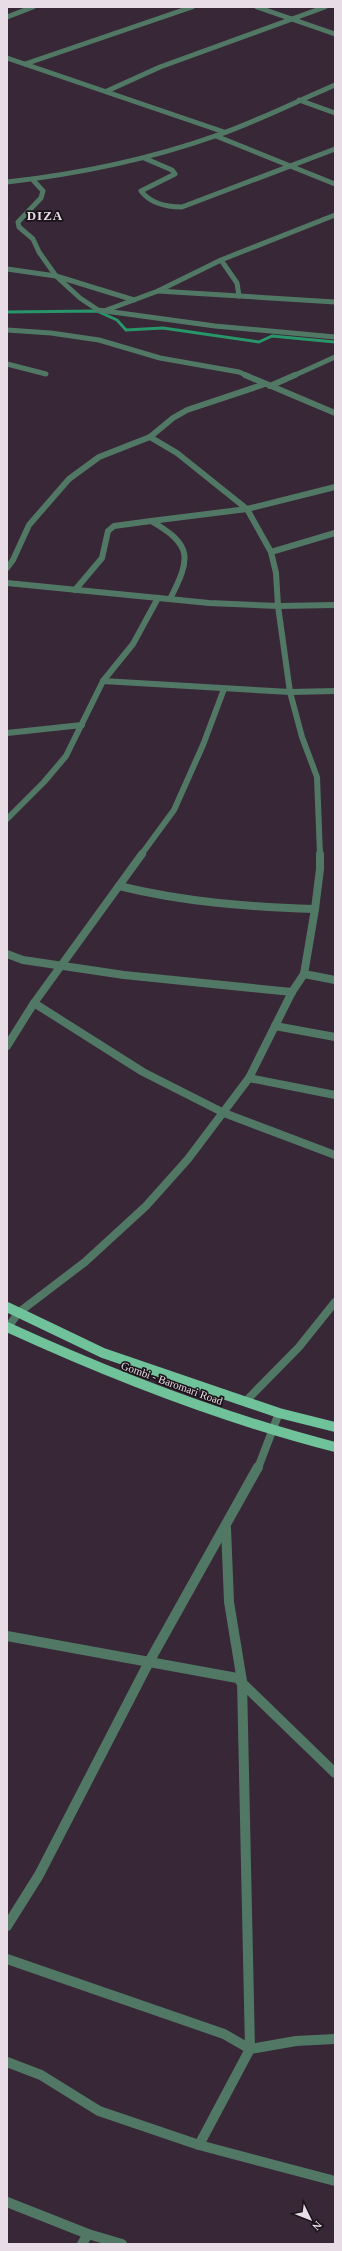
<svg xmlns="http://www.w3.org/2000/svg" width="342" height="2251" font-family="'Times New Roman',serif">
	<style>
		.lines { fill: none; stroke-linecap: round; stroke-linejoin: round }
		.stream { stroke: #279669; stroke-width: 3 }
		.street-far3 { stroke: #517864; stroke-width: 5 }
		.street-far2 { stroke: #517864; stroke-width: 6 }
		.street-far1 { stroke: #517864; stroke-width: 8 }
		.street { stroke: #517864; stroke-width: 10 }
		.primary { stroke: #6fc299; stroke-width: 10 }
		.labels { text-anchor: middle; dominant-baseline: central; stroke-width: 3.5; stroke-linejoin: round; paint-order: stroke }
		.street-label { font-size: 11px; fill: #e8dde6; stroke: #1b131a }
		.far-district-label { font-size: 13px; font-weight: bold; letter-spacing: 1px; fill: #e8dde6; stroke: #1b131a }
	</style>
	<rect width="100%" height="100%" fill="#382736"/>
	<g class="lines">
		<path class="stream" d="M7,312L97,311L117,320L126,330L163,328L259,342L272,336L335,342"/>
		<g class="street-far3">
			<path d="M257,7L335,34"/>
			<path d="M7,17L33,7"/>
			<path d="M7,58L224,132"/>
			<path d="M25,64L192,7"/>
			<path d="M107,91L160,67L325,7"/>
			<path d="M299,100L335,113"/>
			<path d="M216,136L335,184"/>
			<path d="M144,158L172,170L175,174L141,191C151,204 167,207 182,207L335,149"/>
			<path d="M33,180L43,191L41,198L18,222L19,227L33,239L39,252L56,276L80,298L98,310L215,326L335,337"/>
			<path d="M7,182C78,174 147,160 215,136C256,122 295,102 335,85"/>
			<path d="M7,269L56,276L134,300"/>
			<path d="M158,291L335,302"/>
			<path d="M239,296L237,283L221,260L335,215"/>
			<path d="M104,311L158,291L221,260"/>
			<path d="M7,330L51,333L99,340L160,358L239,372L248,376"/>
			<path d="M7,364L46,374"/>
			<path d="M293,376L335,357"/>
		</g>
		<g class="street-far2">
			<path d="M245,375L335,413"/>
			<path d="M270,386L295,375"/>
			<path d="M150,437L177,453L247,509L271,552L276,573L278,606L335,605"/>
			<path d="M271,552L335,533"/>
			<path d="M7,568L13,560L29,525L69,479L99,457L150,437L173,418L187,410L265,384"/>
			<path d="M7,583L209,603L278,606L290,692L302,737L317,777L320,855"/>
			<path d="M75,590L102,558L108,531L114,526L151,521"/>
			<path d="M170,599C191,558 193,545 151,521L247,509L335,487"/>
			<path d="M103,681L290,692L335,691"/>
			<path d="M7,733L82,725"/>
			<path d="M7,819L44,782L66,756L103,681L133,644L158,598"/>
			<path d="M141,855L174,810L203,745L224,689"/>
		</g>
		<g class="street-far1">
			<path d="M119,886C184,902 249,907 315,909"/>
			<path d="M7,954L23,960L124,975L292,992"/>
			<path d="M304,974L335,980"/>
			<path d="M34,1003L143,1072L224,1113L335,1155"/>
			<path d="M275,1026L335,1037"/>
			<path d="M7,1046L34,1003L142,854"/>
			<path d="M249,1078L335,1095"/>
			<path d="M7,1329L18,1313L85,1262L146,1206L188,1159L249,1078L292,992L304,974L315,909L320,869V854"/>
			<path d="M245,1402L299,1347L335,1302"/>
			<path d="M258,1468L279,1413"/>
		</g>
		<g class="street">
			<path d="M7,1636L237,1678L335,1773"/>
			<path d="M7,1926L39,1875L149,1662L258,1467"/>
			<path d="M7,1959L224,2034L250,2049L296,2041L335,2039"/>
			<path d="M7,2062L41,2075L99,2111L199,2145L335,2181"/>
			<path d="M199,2145L250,2049L242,1681L229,1602L226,1528"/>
			<path d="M7,2202L88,2234L122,2244"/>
			<path d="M82,2244L88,2234"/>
		</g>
		<g class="primary">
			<path d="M7,1307L103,1353L279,1413L335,1427"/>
			<path d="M7,1327C114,1376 221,1418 335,1447"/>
		</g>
	</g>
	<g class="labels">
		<g class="street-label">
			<text transform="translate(172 1383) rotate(20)">Gombi - Baromari Road</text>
		</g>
		<g class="far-district-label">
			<text x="45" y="215">DIZA</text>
		</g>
	</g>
	<rect width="342" height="2251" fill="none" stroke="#e8dde6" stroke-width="16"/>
	<g transform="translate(310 2219) rotate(133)" stroke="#1b131a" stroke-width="3" paint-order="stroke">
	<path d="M0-3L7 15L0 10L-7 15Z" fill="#e8dde6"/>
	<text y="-6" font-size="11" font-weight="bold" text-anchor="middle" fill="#e8dde6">N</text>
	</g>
</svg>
